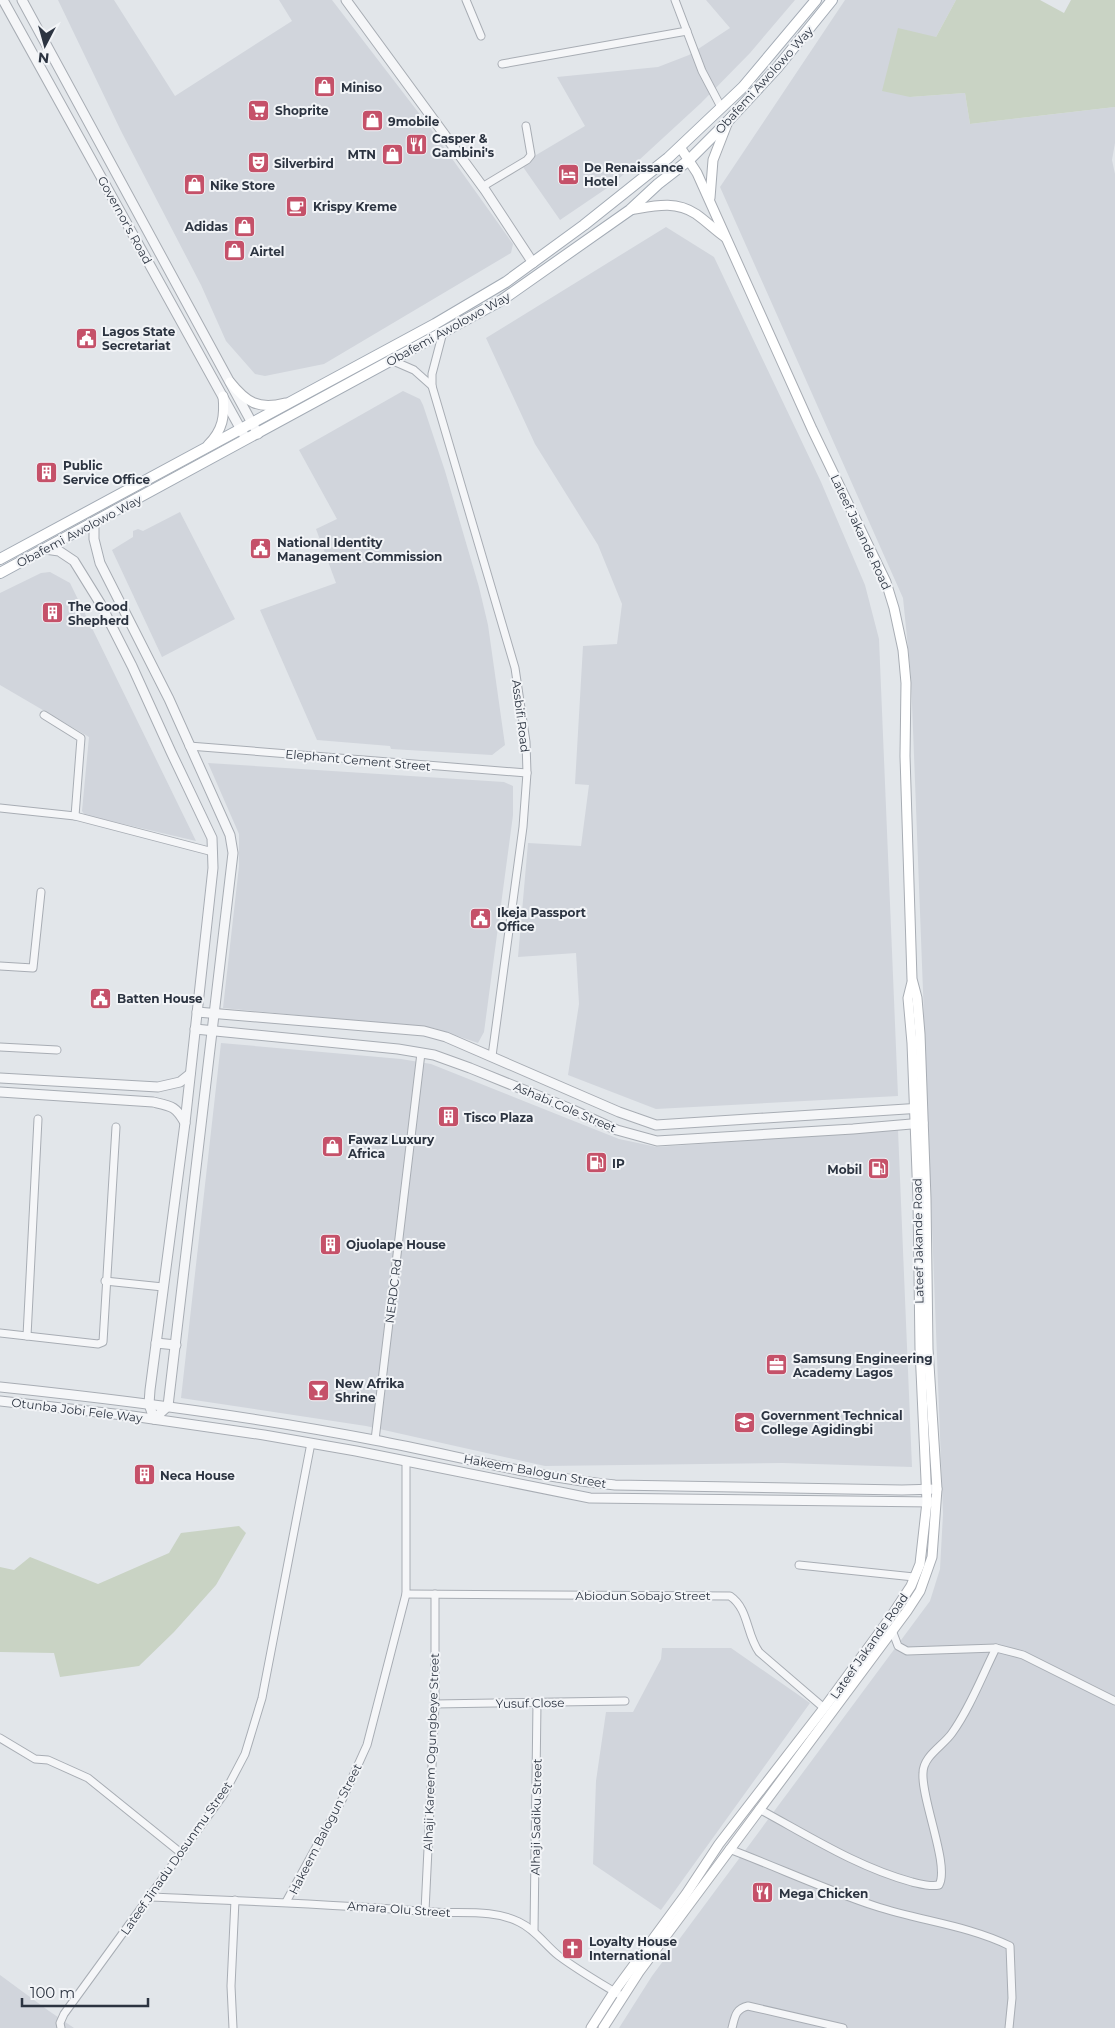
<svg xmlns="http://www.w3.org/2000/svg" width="1115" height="2028" font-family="Montserrat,sans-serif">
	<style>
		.built { fill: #d1d5dc }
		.green { fill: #c9d3c4 }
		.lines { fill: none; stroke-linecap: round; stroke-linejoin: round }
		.minor-casing { stroke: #a8adb4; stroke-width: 9 }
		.tertiary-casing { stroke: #a8adb4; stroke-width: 11 }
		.secondary-casing { stroke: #a8adb4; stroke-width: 11 }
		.primary-casing { stroke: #a3abb5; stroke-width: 12 }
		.minor { stroke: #f5f6f8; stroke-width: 7 }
		.tertiary { stroke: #f5f6f8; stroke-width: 9 }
		.secondary { stroke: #fff; stroke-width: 9 }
		.primary { stroke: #fff; stroke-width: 10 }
		.labels { text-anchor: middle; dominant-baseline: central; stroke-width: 4; stroke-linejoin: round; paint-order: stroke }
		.street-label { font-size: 12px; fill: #2c3441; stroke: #f2f4f7 }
		.poi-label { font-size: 12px; font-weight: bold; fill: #2c3441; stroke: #f2f4f7; text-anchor: start }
	</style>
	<rect width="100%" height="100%" fill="#e2e6ea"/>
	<g class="built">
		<path d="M58,0H114L175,96L292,21L279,0H332L428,125L513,244L511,253L324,364L265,376L255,374L226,341L201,285L121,131Z"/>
		<path d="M706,0H795L750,53L701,103L613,184L560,220L521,164L585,126L557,77L658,67L689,55L730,28Z"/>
		<path d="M845,0H956L936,37L910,97L965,93L970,124L1115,107V143L1112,160L1115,174V2028H619L652,1976L930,1601L940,1569L943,1514L911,677L903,598L720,187Z"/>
		<path d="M666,227L714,257L821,482L865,585L879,639L898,1096L656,1109L568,1075L579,1004L576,953L518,957L528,843L581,846L589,785L575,784L583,646L617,644L622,604L598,545L535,444L486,338Z"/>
		<path d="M403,391L420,399L423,405L445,471L479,587L488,625L505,745L492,755L391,749L390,746L317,740L260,610L336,583L316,529L337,519L299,450Z"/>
		<path d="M180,512L235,619L162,657L112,550L133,537V531L138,529L143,531Z"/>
		<path d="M50,572L70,583L196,841L85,815L82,811L89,737L0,685V593L41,573Z"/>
		<path d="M208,763L504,782L513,786V815L484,1032L478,1043L434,1028L223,1008L239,866V834Z"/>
		<path d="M221,1043L401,1059L431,1064L619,1139L657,1147L898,1130L912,1467L782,1463L545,1466L366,1426L181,1398Z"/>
		<path d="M662,1648H731L810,1703L661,1910L593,1864L596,1781L606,1712H633L661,1659Z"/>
		<path d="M0,1975L49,2011L74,2028H0Z"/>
	</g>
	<g class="green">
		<path d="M956,0H1040L1064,13L1071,0H1115V107L970,124L965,93L910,97L882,91L898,28L936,37Z"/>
		<path d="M239,1526L246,1533L216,1585L174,1632L139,1666L60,1677L54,1653L0,1652V1567L14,1570L30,1557L98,1584L169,1553L181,1533Z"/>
	</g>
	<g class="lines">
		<defs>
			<g id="minor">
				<path d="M466,0L481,36"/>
				<path d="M675,0L702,71L721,107"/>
				<path d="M502,64L687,31"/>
				<path d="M482,187L527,160L531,155L526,126"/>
				<path d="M443,332L432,374V386L515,668L526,742L527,773L523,827L492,1056"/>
				<path d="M391,360L414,370L432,386"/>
				<path d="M44,715L81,738L75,816"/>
				<path d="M189,746L527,773"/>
				<path d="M0,808L75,816L213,852"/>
				<path d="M0,966L33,968L41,892"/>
				<path d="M0,1047L57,1050"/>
				<path d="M105,1281L163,1287"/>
				<path d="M0,1333L98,1344L103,1342L116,1127"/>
				<path d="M27,1336L38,1119"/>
				<path d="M375,1440L421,1053"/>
				<path d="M799,1565L914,1577"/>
				<path d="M406,1594L730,1596C749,1609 746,1634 759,1652L824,1708"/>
				<path d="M892,1630L898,1646L907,1651L996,1648L1023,1655L1115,1701"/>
				<path d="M435,1704L625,1701"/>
				<path d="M0,1738L35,1759L48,1760L88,1778L181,1853"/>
				<path d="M759,1809C809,1836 857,1867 912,1882C921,1884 930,1887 939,1885C950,1866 921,1799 923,1773C923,1756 943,1746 952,1733C970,1708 982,1676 996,1648"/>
				<path d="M729,1849C777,1867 826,1890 875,1906C920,1921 967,1925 1010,1946L1012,1998L1009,2028"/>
				<path d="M149,1897C244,1901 338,1904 433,1912C461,1914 493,1909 519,1922C536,1930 545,1945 559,1956C579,1971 602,1984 623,1997"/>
				<path d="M286,1902L343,1798L367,1745L406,1594V1461"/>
				<path d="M425,1911L435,1704V1594"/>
				<path d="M534,1931L537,1703"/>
				<path d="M61,2028L60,2023L64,2014L224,1794L245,1754L262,1698L311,1443"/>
				<path d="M233,2028L231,1986L235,1900"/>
				<path d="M732,2028C735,2017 735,2009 748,2006L843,2028"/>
			</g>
			<g id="tertiary">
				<path d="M3,0L244,435"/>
				<path d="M22,0L258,434"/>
				<path d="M346,0L485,190L533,263"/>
				<path d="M94,523V539L100,563L169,699L230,835L233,853L168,1406L154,1419"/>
				<path d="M45,549L59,551L74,561L100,603L132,666L171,752L212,838L213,868L185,1123L150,1390L149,1404L154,1419"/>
				<path d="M197,1012L424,1031L446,1037L619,1112L656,1125L922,1108"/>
				<path d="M195,1029L398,1049L434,1055L470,1068L571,1109L617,1130L657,1141L853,1129L923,1123"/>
				<path d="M0,1078L158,1087L180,1082L190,1074"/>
				<path d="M0,1092L153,1102C171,1106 176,1106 185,1123"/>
				<path d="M156,1343L176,1345"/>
				<path d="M0,1387C125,1400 250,1416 374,1440C454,1455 534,1477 615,1485L902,1490L937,1489"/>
				<path d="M0,1401L132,1416L264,1435L356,1451L590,1498L934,1502"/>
			</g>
			<g id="secondary">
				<path d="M710,198L713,160L727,124"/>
				<path d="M630,210C654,206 675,200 696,214C706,221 715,230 725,237"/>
				<path d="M230,382C246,402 258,410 285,403"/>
				<path d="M208,445C223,430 225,416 223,396"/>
				<path d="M591,2028L614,1992L686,1894L719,1844L824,1708L890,1618L911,1586L920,1564L927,1502L920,1349L918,1199L912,1043L908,998L912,982"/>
				<path d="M603,2028L639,1972L907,1611L920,1591L932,1557L937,1489L928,1349L926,1199L920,1034L917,998L912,979L905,756L906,683L903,650L894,608L886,582L812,429L697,173L680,147"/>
			</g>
			<g id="primary">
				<path d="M0,559L435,324L506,282L584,225L668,158L743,87L816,0"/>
				<path d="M0,573L502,300L630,210L658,184L689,160L728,121L777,68L832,0"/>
			</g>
		</defs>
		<use href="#minor" class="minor-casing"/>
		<use href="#tertiary" class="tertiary-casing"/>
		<use href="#secondary" class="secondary-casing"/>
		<use href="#primary" class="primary-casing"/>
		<use href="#minor" class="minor"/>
		<use href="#tertiary" class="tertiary"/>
		<use href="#secondary" class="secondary"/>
		<use href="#primary" class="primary"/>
	</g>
	<defs>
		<symbol id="shop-square" viewBox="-11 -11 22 22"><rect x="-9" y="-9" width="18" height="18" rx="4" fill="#c55169" stroke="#f2f4f7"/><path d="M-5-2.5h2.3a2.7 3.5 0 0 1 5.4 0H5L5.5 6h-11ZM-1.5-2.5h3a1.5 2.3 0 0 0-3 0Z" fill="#fff"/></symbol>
		<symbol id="supermarket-square" viewBox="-11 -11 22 22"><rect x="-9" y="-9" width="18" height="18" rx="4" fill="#c55169" stroke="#f2f4f7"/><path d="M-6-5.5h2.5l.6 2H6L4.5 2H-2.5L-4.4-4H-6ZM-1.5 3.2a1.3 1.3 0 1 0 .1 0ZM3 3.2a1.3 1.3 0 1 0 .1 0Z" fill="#fff"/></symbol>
		<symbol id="restaurant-square" viewBox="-11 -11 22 22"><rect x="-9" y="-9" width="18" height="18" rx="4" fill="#c55169" stroke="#f2f4f7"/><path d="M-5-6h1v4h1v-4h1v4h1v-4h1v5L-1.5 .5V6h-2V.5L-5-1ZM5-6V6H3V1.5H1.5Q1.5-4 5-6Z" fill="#fff"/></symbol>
		<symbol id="theatre-square" viewBox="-11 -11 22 22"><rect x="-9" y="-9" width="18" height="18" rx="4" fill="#c55169" stroke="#f2f4f7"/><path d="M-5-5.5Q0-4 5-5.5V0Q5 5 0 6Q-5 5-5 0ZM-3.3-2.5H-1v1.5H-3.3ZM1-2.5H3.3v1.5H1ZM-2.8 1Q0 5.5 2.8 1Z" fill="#fff"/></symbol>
		<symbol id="hotel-square" viewBox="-11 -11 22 22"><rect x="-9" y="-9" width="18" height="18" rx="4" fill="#c55169" stroke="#f2f4f7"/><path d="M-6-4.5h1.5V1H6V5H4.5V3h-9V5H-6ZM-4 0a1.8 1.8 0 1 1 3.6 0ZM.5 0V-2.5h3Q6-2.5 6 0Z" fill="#fff"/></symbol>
		<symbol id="cafe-square" viewBox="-11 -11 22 22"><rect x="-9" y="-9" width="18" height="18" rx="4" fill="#c55169" stroke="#f2f4f7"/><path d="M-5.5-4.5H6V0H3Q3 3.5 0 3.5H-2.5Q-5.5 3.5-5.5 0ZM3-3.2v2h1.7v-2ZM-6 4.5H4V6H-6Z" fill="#fff"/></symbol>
		<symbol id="civic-square" viewBox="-11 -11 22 22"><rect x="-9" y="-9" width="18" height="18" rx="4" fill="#c55169" stroke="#f2f4f7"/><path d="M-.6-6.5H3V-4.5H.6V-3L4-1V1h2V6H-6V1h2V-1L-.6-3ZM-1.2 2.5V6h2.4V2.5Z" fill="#fff"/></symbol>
		<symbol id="building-square" viewBox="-11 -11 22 22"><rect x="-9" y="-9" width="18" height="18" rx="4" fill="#c55169" stroke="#f2f4f7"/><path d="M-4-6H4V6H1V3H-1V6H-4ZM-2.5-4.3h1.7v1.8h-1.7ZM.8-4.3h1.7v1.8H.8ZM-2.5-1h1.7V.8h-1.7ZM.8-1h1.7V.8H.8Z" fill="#fff"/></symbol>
		<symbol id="fuel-square" viewBox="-11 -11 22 22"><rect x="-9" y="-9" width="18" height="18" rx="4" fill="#c55169" stroke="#f2f4f7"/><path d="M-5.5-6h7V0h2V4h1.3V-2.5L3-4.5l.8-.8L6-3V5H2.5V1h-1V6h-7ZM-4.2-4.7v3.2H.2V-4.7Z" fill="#fff"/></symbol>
		<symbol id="office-square" viewBox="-11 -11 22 22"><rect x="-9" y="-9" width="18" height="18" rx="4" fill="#c55169" stroke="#f2f4f7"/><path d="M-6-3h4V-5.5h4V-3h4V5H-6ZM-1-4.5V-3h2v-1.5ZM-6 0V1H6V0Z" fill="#fff"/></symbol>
		<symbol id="bar-square" viewBox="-11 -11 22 22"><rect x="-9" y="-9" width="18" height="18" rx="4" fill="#c55169" stroke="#f2f4f7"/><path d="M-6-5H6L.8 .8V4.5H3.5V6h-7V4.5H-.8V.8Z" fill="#fff"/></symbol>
		<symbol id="school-square" viewBox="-11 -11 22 22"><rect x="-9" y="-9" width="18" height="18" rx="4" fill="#c55169" stroke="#f2f4f7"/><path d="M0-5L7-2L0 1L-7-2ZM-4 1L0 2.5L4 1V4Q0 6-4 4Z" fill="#fff"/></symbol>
		<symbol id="church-square" viewBox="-11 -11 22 22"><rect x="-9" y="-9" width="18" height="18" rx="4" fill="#c55169" stroke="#f2f4f7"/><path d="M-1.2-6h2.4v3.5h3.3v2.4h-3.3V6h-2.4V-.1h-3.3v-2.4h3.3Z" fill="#fff"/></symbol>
	</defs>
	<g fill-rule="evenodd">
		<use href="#shop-square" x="312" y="74" width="25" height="25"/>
		<use href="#supermarket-square" x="246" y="98" width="25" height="25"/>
		<use href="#shop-square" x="360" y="108" width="25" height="25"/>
		<use href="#restaurant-square" x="404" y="132" width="25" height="25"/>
		<use href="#shop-square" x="380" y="142" width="25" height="25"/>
		<use href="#theatre-square" x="246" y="150" width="25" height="25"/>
		<use href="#hotel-square" x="556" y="162" width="25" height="25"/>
		<use href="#shop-square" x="182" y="172" width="25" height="25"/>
		<use href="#cafe-square" x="284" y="194" width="25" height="25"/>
		<use href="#shop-square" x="232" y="214" width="25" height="25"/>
		<use href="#shop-square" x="222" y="238" width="25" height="25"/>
		<use href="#civic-square" x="74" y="326" width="25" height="25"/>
		<use href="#building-square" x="34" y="460" width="25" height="25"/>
		<use href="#civic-square" x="248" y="536" width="25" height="25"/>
		<use href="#building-square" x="40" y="600" width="25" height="25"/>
		<use href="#civic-square" x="468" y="906" width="25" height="25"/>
		<use href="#civic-square" x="88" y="986" width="25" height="25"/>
		<use href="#building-square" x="436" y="1104" width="25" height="25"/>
		<use href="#shop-square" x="320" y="1134" width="25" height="25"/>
		<use href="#fuel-square" x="584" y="1150" width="25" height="25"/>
		<use href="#fuel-square" x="866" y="1156" width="25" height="25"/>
		<use href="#building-square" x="318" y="1232" width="25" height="25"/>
		<use href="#office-square" x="764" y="1352" width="25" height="25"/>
		<use href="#bar-square" x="306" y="1378" width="25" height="25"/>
		<use href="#school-square" x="732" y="1410" width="25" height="25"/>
		<use href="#building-square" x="132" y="1462" width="25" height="25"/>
		<use href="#restaurant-square" x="750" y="1880" width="25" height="25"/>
		<use href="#church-square" x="560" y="1936" width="25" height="25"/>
	</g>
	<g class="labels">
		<g class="street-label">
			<text transform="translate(764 80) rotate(-48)">Obafemi Awolowo Way</text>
			<text transform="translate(125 220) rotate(61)">Governor's Road</text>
			<text transform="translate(448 329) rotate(-29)">Obafemi Awolowo Way</text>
			<text transform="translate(79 531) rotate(-28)">Obafemi Awolowo Way</text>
			<text transform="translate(861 532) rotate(65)">Lateef Jakande Road</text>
			<text transform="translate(521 716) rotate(83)">Assbifi Road</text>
			<text transform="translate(358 760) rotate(5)">Elephant Cement Street</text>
			<text transform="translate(565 1107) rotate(23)">Ashabi Cole Street</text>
			<text transform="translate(918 1241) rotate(-91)">Lateef Jakande Road</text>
			<text transform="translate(393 1291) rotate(-83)">NERDC Rd</text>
			<text transform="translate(77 1410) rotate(7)">Otunba Jobi Fele Way</text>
			<text transform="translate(535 1471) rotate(10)">Hakeem Balogun Street</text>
			<text x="643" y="1595">Abiodun Sobajo Street</text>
			<text transform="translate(869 1646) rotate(-55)">Lateef Jakande Road</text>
			<text transform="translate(530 1703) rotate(-1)">Yusuf Close</text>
			<text transform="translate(431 1752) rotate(-88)">Alhaji Kareem Ogungbeye Street</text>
			<text transform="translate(536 1817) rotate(-89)">Alhaji Sadiku Street</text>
			<text transform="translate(325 1829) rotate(-63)">Hakeem Balogun Street</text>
			<text transform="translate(176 1858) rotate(-55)">Lateef Jinadu Dosunmu Street</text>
			<text transform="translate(399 1909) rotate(4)">Amara Olu Street</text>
		</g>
		<g class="poi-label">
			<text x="341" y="87">Miniso</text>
			<text x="275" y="110">Shoprite</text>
			<text x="388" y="121">9mobile</text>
			<text x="432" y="138">Casper &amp;<tspan x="432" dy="14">Gambini's</tspan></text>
			<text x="376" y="154" text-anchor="end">MTN</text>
			<text x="274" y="163">Silverbird</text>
			<text x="584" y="167">De Renaissance<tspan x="584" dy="14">Hotel</tspan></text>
			<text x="210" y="185">Nike Store</text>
			<text x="313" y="206">Krispy Kreme</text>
			<text x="228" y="226" text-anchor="end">Adidas</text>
			<text x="250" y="251">Airtel</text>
			<text x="102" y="331">Lagos State<tspan x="102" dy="14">Secretariat</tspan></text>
			<text x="63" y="465">Public<tspan x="63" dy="14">Service Office</tspan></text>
			<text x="277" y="542">National Identity<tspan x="277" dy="14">Management Commission</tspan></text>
			<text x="68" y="606">The Good<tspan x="68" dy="14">Shepherd</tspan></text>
			<text x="497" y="912">Ikeja Passport<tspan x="497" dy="14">Office</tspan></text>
			<text x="117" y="998">Batten House</text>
			<text x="464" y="1117">Tisco Plaza</text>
			<text x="348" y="1139">Fawaz Luxury<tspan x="348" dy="14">Africa</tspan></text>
			<text x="612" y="1163">IP</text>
			<text x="862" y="1169" text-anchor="end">Mobil</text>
			<text x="346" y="1244">Ojuolape House</text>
			<text x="793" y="1358">Samsung Engineering<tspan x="793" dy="14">Academy Lagos</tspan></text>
			<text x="335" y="1383">New Afrika<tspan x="335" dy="14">Shrine</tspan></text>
			<text x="761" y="1415">Government Technical<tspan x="761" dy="14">College Agidingbi</tspan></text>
			<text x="160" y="1475">Neca House</text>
			<text x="779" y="1893">Mega Chicken</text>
			<text x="589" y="1941">Loyalty House<tspan x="589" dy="14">International</tspan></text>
		</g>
	</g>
	<g transform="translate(45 45) rotate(186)" stroke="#f2f4f7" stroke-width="4" paint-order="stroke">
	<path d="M0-4L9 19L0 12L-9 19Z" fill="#2c3441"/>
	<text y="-8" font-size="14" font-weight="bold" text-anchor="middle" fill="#2c3441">N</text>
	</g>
	<path d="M22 1998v8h126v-8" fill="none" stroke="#2c3441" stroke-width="2.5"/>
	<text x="30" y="1998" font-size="15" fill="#2c3441" stroke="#f2f4f7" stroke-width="4" paint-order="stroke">100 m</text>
</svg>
